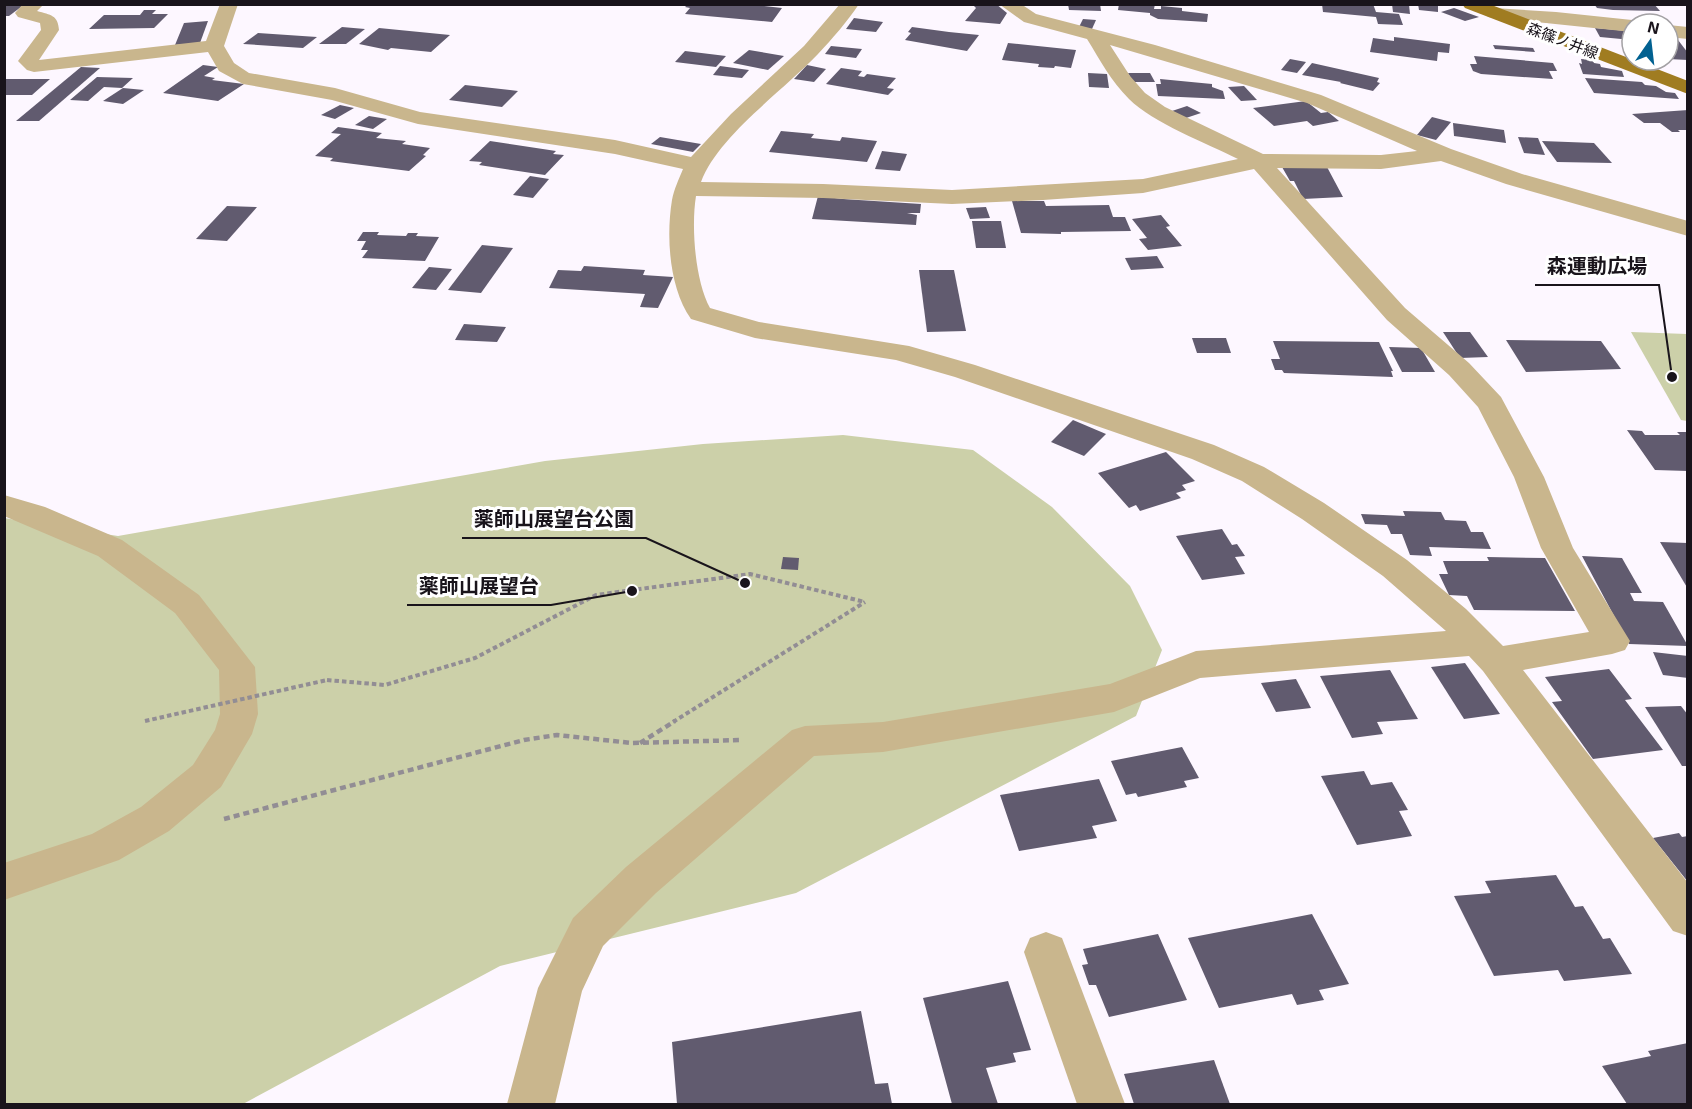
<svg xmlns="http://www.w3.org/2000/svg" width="1692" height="1109" font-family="'Exo 2','Noto Sans JP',sans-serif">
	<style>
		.green { fill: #ccd0a9 }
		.building { fill: #615b6f }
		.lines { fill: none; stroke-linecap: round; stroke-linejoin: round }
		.path-far1 { stroke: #928d94; stroke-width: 4; stroke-dasharray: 4.5 3; stroke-linecap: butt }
		.path { stroke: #928d94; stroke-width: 4.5; stroke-dasharray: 6 4; stroke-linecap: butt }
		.minor { fill: #c9b68d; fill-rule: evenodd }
		.major { fill: #a07c21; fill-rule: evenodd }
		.path-bridge { stroke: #928d94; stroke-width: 4; stroke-dasharray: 4.5 3; stroke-linecap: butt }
		.labels { text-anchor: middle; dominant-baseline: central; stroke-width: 6; stroke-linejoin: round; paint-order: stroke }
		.far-street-label { font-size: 15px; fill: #19141b; stroke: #fff }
		.leader { fill: none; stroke: #19141b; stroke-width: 2 }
		.callout-dot { fill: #19141b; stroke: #fff; stroke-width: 2 }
		.callout-label { font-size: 20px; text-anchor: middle; font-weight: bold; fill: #19141b; stroke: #fff; stroke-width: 6; stroke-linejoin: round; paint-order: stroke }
	</style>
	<rect width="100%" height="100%" fill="#fdf7ff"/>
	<g class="green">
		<path d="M1631,332L1687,334V421L1681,420Z"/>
		<path d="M843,435L973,450L1052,507L1130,586L1162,650L1136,716L796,893L500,966L243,1104H5L4,518L118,536L545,461L703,444Z"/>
	</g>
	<g class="building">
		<path d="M4,4H25L9,16H4Z"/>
		<path d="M688,4H746L782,8L772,22L685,14L690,8L685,7Z"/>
		<path d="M972,4H996L1007,13L1000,24L965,21L976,8Z"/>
		<path d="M1068,4H1100L1101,11L1069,10Z"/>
		<path d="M1119,4H1155L1154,9H1161V6L1182,8V11L1208,14L1207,22L1158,19L1150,15V13L1118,10Z"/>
		<path d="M1322,4H1373L1376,12L1399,14L1403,25L1378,24L1376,17L1323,12Z"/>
		<path d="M1392,4L1409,5L1410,14L1393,12Z"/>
		<path d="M1418,4H1438V12L1419,10Z"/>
		<path d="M1594,4H1654L1660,11L1613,10L1597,8Z"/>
		<path d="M1454,8L1479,17L1465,21L1441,12Z"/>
		<path d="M144,10H156L152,14H168L154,28L89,29L104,15H140Z"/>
		<path d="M854,18L883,22L876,32L846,29Z"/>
		<path d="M1083,19L1096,20L1092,29L1079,27Z"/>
		<path d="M208,21L200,43L175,45L184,23Z"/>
		<path d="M342,27L365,29L346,44H319Z"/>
		<path d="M912,27L949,32L979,35L967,51L905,40L911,33L908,32Z"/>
		<path d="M379,28L450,35L431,52L391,48L388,50L359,44Z"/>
		<path d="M1595,28L1627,31L1632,40L1600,37Z"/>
		<path d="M258,33L317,37L303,48L243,44Z"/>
		<path d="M1394,37L1450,44L1449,53L1438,52L1437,61L1370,52L1373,38L1394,41Z"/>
		<path d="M1668,39L1678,40L1688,53V60L1668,59Z"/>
		<path d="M1008,43L1076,50L1071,68L1055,66L1054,68L1038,67L1039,64L1002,60Z"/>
		<path d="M1493,45L1533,48L1535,52L1495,49Z"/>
		<path d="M831,46L862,49L856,58L825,54Z"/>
		<path d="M749,50L784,56L768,70L733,63Z"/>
		<path d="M685,51L726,56L716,67L675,62Z"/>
		<path d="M1474,56L1553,63L1557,71H1549L1553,79L1481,74L1473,71L1470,64H1477Z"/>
		<path d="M1290,59L1306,62L1297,73L1281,70Z"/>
		<path d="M1581,59L1593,60L1594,63L1600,64L1601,67L1622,71L1624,77L1583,74L1579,63L1582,64Z"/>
		<path d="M1312,63L1379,78L1377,82L1380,83L1373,91L1340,83L1341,82L1302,75Z"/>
		<path d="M203,65L218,67L204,76L215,78L212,80L244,84L218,101L163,93Z"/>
		<path d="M807,65L826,69L814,82L794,79Z"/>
		<path d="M720,66L749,70L742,78L713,75Z"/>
		<path d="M81,67L100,68L39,121H16Z"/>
		<path d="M841,68L862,71L858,76L864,77L867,74L896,78L887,88L894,89L888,95L826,84Z"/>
		<path d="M1088,73L1107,74L1109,88L1089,87Z"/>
		<path d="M1128,73H1150L1155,82H1133Z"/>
		<path d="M97,77L133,78L122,88L104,87L88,101L70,100Z"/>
		<path d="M1585,78L1642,82L1645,85L1656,86L1666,92L1675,93L1679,99L1594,93Z"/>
		<path d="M4,79H50L32,95H4Z"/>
		<path d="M1160,79L1212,84V87L1223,91L1225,99L1158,96L1156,84H1161Z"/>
		<path d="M465,85L518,91L502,107L449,100Z"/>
		<path d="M1244,86L1257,100L1241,101L1228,87Z"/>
		<path d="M123,88L144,90L123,104L103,101Z"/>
		<path d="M1306,101L1321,113L1328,112L1339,121L1313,126L1307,121L1274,126L1253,108Z"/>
		<path d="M340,105L354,108L335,119L321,115Z"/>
		<path d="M1187,106L1201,113L1186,118L1172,111Z"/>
		<path d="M1688,110V130H1678L1680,132H1672L1660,123H1644L1632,114Z"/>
		<path d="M369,116L387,119L373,129L355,125Z"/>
		<path d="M1432,117L1451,122L1436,140L1417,135Z"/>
		<path d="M1453,123L1504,130L1506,143L1454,136Z"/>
		<path d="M338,127L382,133L376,138L406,141L402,144L430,148L423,155L426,156L409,171L330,161L333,158L315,156L341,134L331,133Z"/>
		<path d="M781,131L814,134L811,138L840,141L842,137L877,141L867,162L769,152Z"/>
		<path d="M660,137L701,144L693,152L651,144Z"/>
		<path d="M1518,137L1538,138L1545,155L1524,153Z"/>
		<path d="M490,141L556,151L553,154L564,155L545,175L479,165L482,162L469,161Z"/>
		<path d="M1542,141L1594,143L1612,163L1557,162Z"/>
		<path d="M882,151L907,154L900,171L875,169Z"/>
		<path d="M1282,167H1327L1343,197L1303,199L1294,181H1290Z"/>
		<path d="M530,176L549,179L533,198L513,195Z"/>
		<path d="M818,196L843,199L921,204L920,213H907L917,215L916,225L812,219Z"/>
		<path d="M1012,201H1044L1046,206L1109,205L1113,217H1125L1131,231L1061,232V234L1021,233Z"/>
		<path d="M227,206L257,207L227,241L196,239Z"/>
		<path d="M986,207L990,218L970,219L966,208Z"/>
		<path d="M1161,215L1170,226L1166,227L1182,246L1148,250L1139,239L1147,238L1132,219Z"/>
		<path d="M972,221H1001L1006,248H976Z"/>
		<path d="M363,232H379L377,235L406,236L408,233H418L416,236L439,237L425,261L362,258L368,250H361L366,241H357Z"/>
		<path d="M482,245L513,248L481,293L448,290Z"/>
		<path d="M1157,256L1164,268L1131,270L1125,258Z"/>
		<path d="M584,266L645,270L643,275L673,277L658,308L640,307L645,294L549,288L558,270L581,271Z"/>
		<path d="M429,267L452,269L436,290L412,288Z"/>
		<path d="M919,270H954L966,331L927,332Z"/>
		<path d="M464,324L506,327L497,342L455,340Z"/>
		<path d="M1443,332H1470L1488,357L1460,358Z"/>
		<path d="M1192,338H1226L1231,353H1197Z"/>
		<path d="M1506,340L1601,341L1621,369L1526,372Z"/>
		<path d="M1273,341L1379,342L1393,371H1391L1393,377L1284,373L1282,370H1275L1271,359H1280Z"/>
		<path d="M1389,347L1421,348L1435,372H1402Z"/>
		<path d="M1073,420L1106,434L1084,456L1051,442Z"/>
		<path d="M1627,430L1642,431L1645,435H1680L1677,432H1688V471L1655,470Z"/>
		<path d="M1166,452L1195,481L1182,485L1186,490L1176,493L1181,498L1140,511L1136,505L1129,508L1098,473Z"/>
		<path d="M1403,511L1441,512L1445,520L1466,521L1471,532H1483L1491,549L1429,547L1432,556L1410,555L1402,534H1391L1387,525L1365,524L1361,514L1405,516Z"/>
		<path d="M1222,529L1232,545L1237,544L1245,556L1235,557L1245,574L1202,580L1176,536Z"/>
		<path d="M1660,542L1688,543V589Z"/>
		<path d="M1582,556L1622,558L1642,593H1630L1634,601L1663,602L1688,646L1629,644Z"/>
		<path d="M783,557L799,558L798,570L781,569Z"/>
		<path d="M1487,557L1545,558L1575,611L1474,610L1467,596L1449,595L1439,574H1448L1443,561H1489Z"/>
		<path d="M1653,652L1688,656V678L1663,675Z"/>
		<path d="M1465,663L1500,714L1464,719L1431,667Z"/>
		<path d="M1609,669L1632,699L1625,700L1663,750L1593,759L1552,702L1562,701L1545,677Z"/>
		<path d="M1390,670L1418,719L1377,722L1383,734L1352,738L1320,676Z"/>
		<path d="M1296,679L1311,708L1276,712L1261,683Z"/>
		<path d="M1681,706L1688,715V766H1682L1645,707Z"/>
		<path d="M1182,747L1199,778L1184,781L1187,787L1138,797L1136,793L1126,795L1111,761Z"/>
		<path d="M1364,771L1371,785L1392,782L1408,810L1399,811L1412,836L1357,845L1321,776Z"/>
		<path d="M1099,779L1117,821L1092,826L1097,838L1019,851L1000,795Z"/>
		<path d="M1679,833L1682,837L1688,836V882L1653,838Z"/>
		<path d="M1556,875L1575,907L1583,906L1603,939L1610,938L1632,974L1564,981L1558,970L1494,976L1454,896L1491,893L1485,881Z"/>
		<path d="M1312,914L1349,984L1319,990L1324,1000L1297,1005L1292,994L1219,1008L1188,938Z"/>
		<path d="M1158,934L1187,1000L1109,1017L1096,985H1089L1082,965L1088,964L1083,949Z"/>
		<path d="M1008,981L1031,1050L1013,1053L1016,1062L986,1068L998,1104H952L923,998Z"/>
		<path d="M861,1011L875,1084L888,1083L892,1104H677L672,1042Z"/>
		<path d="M1688,1043V1104H1627L1602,1066L1651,1056L1648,1051Z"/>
		<path d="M1214,1060L1230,1104H1134L1124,1074Z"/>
	</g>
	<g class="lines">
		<g class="path-far1">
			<path d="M327,680L385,685L475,658L596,595L750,574L865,602"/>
			<path d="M673,722L865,602"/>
		</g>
		<g class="path">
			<path d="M640,743L675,721"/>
			<path d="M224,819L524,740L557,735L632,743L742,740"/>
		</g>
		<g class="minor">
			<path d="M23,4H44L37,11C51,15 58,15 59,30L39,60L206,41L220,4H238L224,46L234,63L249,73L335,88L420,112L615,140L691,157L731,114L804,46L840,4H859C847,22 832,39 818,54C783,91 718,136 701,182L823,184L952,190L1143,179L1238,159C1206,143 1153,123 1129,99C1111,81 1100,60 1087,39L1024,22L999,4H1021L1036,14L1155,45L1321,95L1451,149L1522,174L1688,221V236L1506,184L1441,161L1381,169L1277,168L1405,308L1469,363L1501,397L1544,477L1573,548L1630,641L1625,650L1612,654L1523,670L1688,883V936L1673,931L1483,671L1469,656L1200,678L1114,712L883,752L814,756L656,893L603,946L582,991L555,1104H507L538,988L573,918L626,867L792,730L805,726L883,722L1110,684L1196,651L1446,631L1383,576L1302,519L1242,481L1192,459L955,377L896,360L755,338L691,319C669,288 666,236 672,200C674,189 679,179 683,169L615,154L418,124L332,100L243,84L219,71L208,52L34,72L27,70L18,61L41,30L40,23L18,17L15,13ZM1110,45L1307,103L1417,151L1381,155L1263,154L1165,107L1145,93L1130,76ZM1254,169L1387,320L1449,375L1478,407L1514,477L1541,548L1589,632L1503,646L1466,609L1407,560L1324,503L1264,467L1214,445L975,365L909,346L759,322L710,308C695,281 691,226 696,196L823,198L952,204L1043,200L1143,193Z"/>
			<path d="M1494,8L1556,12L1632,20L1640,24H1632V32L1488,17L1485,13L1488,9Z"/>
			<path d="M1668,25L1688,27V39L1668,37Z"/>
			<path d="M4,495L45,507L122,540L199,595L255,667L258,714L252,734L221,787L169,831L119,860L4,900V863L92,834L141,807L193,765L215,730L220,714L219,670L175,613L98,556L4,516Z"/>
			<path d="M1046,932L1062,938L1125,1104H1077L1024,952L1030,938Z"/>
		</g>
		<path class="major" d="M1462,4H1489L1688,81V94L1465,8Z"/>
		<path class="path-bridge" d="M145,721L327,680"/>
	</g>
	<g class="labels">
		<g class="far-street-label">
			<text transform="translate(1563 40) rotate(21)">森篠ノ井線</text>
		</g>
	</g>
	<path class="leader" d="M1672 377L1659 285H1535M745 583L646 538H462M632 591L551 605H407"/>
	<g class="callout-dot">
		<circle cx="1672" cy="377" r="6"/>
		<circle cx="745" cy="583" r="6"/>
		<circle cx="632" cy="591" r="6"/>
	</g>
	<g class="callout-label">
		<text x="1597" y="273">森運動広場</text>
		<text x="554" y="526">薬師山展望台公園</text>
		<text x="479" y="593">薬師山展望台</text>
	</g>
	<rect width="1692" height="1109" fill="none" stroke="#19141b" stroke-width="12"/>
	<g transform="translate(1650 42) rotate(14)"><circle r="28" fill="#ffffff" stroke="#a3a1a4" stroke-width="1.5"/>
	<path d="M0-4.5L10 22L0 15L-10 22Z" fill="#016191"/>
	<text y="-9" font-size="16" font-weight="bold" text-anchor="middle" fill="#19141b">N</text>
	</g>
</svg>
